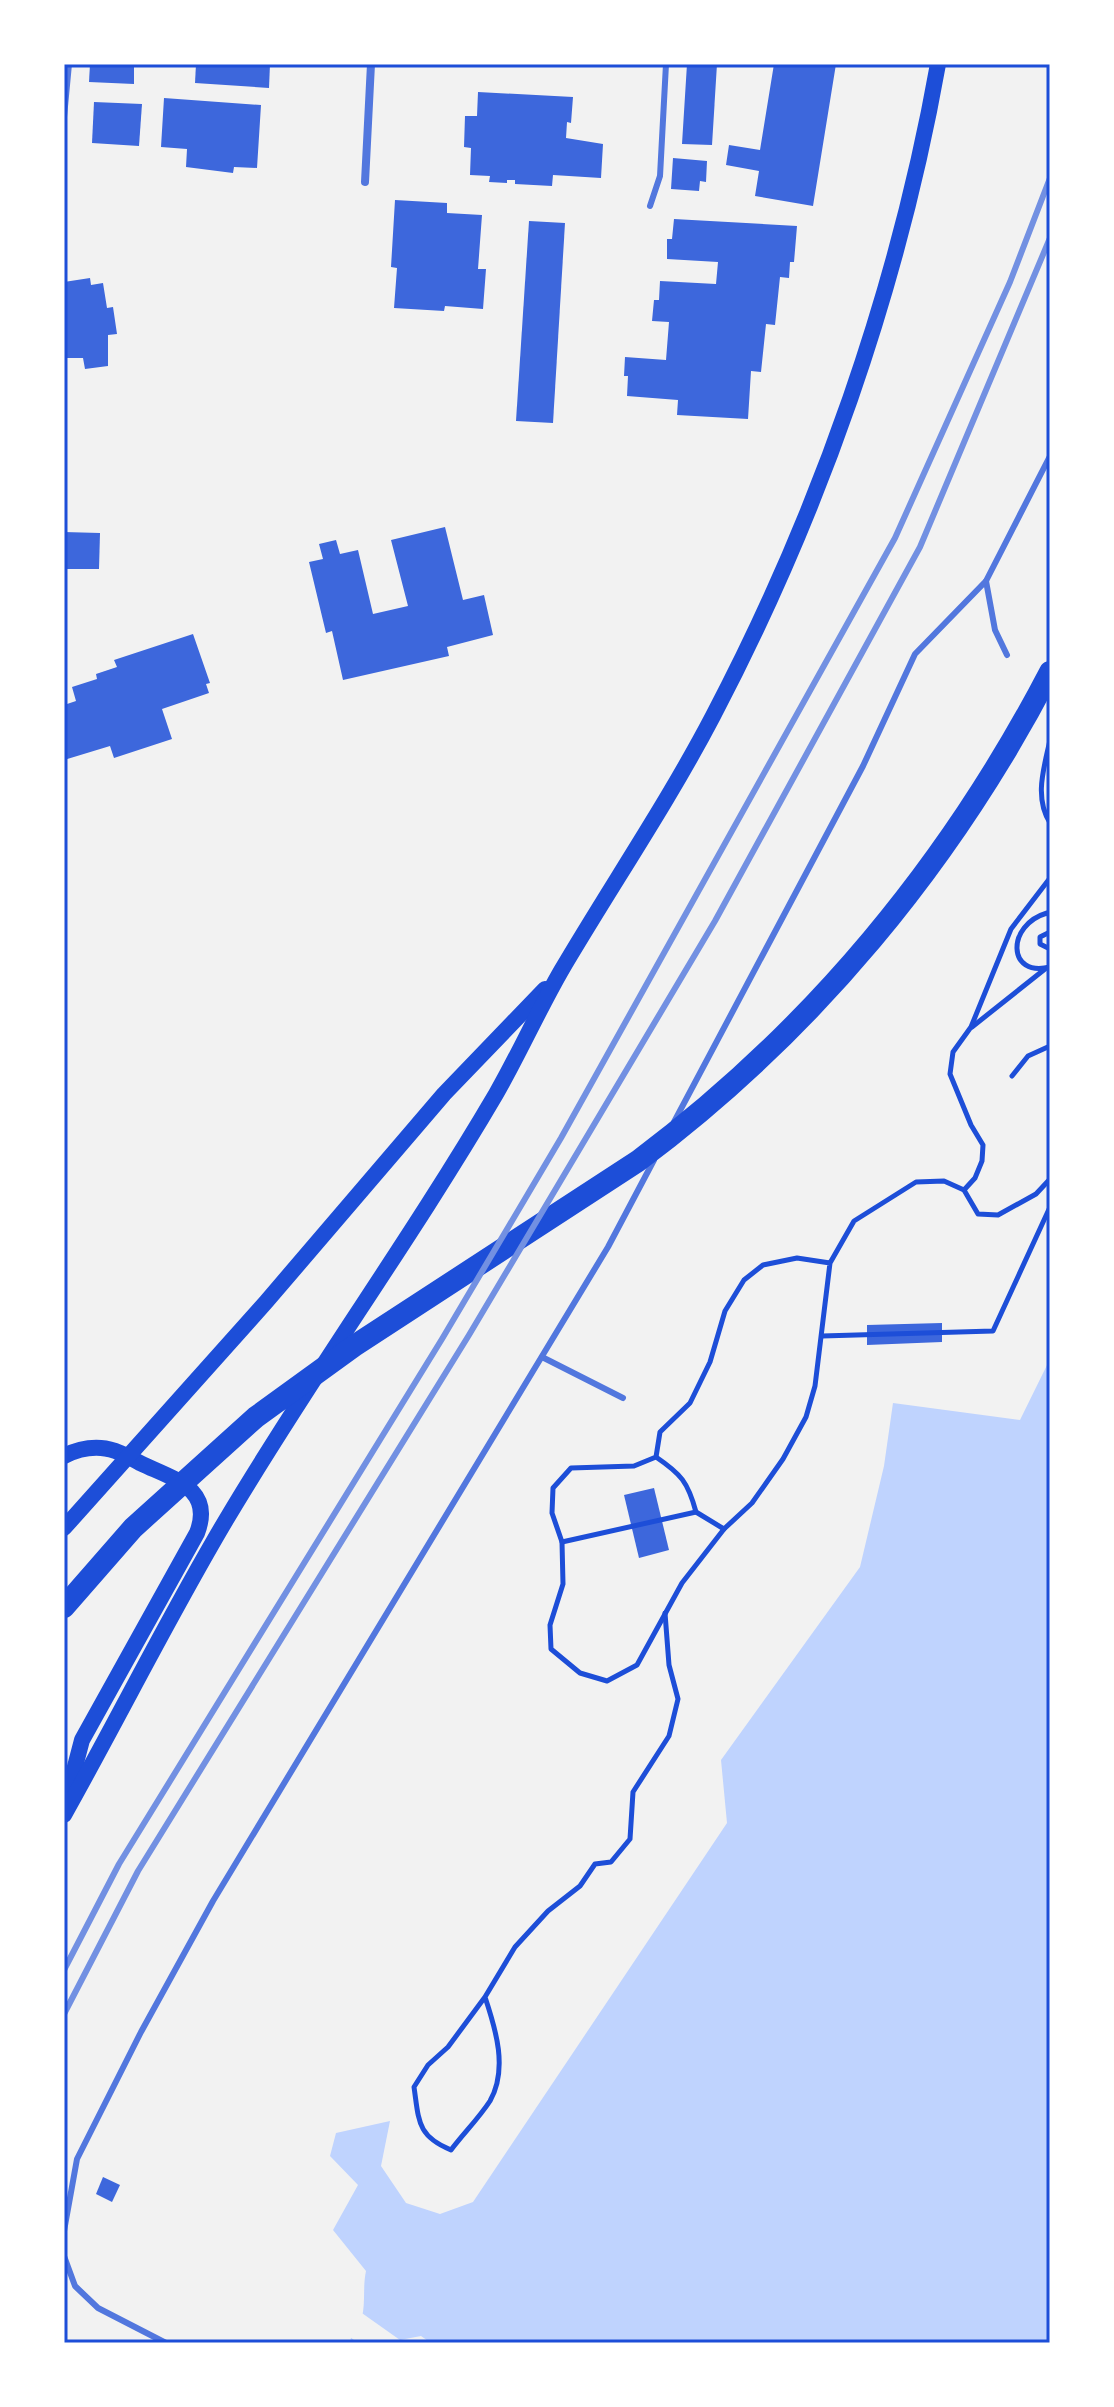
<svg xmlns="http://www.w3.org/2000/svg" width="1114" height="2407" font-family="Montserrat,sans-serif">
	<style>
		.water { fill: #bfd3fe }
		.pier { fill: #f2f2f2 }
		.building { fill: #3d67dc }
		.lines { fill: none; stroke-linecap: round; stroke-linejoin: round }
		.path { stroke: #1d4ed8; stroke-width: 5 }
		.service { stroke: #5277de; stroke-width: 6 }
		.minor { stroke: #5277de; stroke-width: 8 }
		.secondary { stroke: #1d4ed8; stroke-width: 16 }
		.trunk { stroke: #1d4ed8; stroke-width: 22 }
		.rail { stroke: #7290e2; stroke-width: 6 }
		.neatline { fill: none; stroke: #1d4ed8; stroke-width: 3 }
	</style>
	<rect width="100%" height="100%" fill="#f2f2f2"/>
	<path class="water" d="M1050,1359V2343H350C351,2331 361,2323 363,2312C365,2298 363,2285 366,2271L333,2230L358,2185L330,2156L336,2133L390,2121L381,2166L406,2203L440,2214L473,2202L727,1823L721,1760L860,1567L884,1466L893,1403L1020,1420Z"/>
	<path class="pier" d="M359,2311L400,2340L421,2336L431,2343H358L350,2337L352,2327Z"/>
	<g class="building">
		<path d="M90,64H134V84L89,82Z"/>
		<path d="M196,64H270L269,88L195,83Z"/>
		<path d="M687,64H717L712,145L682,144Z"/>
		<path d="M774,64H836L813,206L755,196L759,171L726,165L729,145L760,150Z"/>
		<path d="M478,92L573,97L571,123L567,122L566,138L603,144L601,178L553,175L552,186L515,184V180H507V183L489,182L490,176L470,175L471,148L464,147L465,116H477Z"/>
		<path d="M164,98L261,105L257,168L234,167L233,173L186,167L187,149L161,147Z"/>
		<path d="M94,102L142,104L139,146L92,143Z"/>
		<path d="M673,158L707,161L706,182L700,181L699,191L671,189Z"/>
		<path d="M395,200L447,203V213L482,215L478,269H486L483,309L445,306L444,311L394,308L397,268L391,267Z"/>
		<path d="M674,219L797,226L794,262H790L789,278L780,277L775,325L766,324L761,372L751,371L748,419L677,415L678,400L627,396L628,376H624L625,357L666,360L669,322L652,321L654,300H659L660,281L716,284L718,262L667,259V239H672Z"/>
		<path d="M529,221L565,223L553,423L516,421Z"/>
		<path d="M90,278L91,285L103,283L107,308L113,307L117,334L108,335V366L85,369L83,358H64V282Z"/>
		<path d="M445,527L463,600L484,595L493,635L447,647L449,656L343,680L332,631L326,633L309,562L323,559L319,544L336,540L340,554L358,550L373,614L408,606L391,540Z"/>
		<path d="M64,532L100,533L99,569H64Z"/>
		<path d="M193,634L210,683L206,684L209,693L162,709L172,739L114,758L110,746L64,760V705L76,701L72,687L97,679L96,674L117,667L114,660Z"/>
		<path d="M942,1323V1342L867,1345V1325Z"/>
		<path d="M654,1488L669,1550L639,1558L624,1495Z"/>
		<path d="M103,2177L120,2185L112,2202L96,2194Z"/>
	</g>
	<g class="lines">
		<g class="path">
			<path d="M1050,740C1044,768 1034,797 1050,823"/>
			<path d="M1050,916L1047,913C1006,925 1007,978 1050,967"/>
			<path d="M1050,932L1040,937V944L1050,949"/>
			<path d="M972,1027L1045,969"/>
			<path d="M1012,1076L1028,1056L1050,1046"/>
			<path d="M964,1190L975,1178L982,1161L983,1145L971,1125L950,1074L953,1052L971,1027L1011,929L1050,878"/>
			<path d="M830,1263L797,1258L763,1265L744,1280L725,1311L710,1362L690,1403L660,1432L656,1457L634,1466L571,1468L553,1488L552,1513L562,1542L563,1584L550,1625L551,1649L580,1673L607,1681L637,1665L682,1583L724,1529L752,1503L783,1459L806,1417L815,1386L830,1263L854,1221L916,1182L944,1181L964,1190L978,1214L998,1215L1036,1194L1050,1179"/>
			<path d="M822,1336L993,1331L1050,1207"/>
			<path d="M656,1457C681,1474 688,1482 696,1512L724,1529"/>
			<path d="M562,1542L696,1512"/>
			<path d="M485,1997L448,2047L428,2065L414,2087C419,2121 417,2136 451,2150C463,2134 479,2118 490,2101C508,2069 496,2030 485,1997L515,1947L548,1911L580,1886L595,1864L611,1862L630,1839L633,1792L669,1736L678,1699L669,1665L665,1613"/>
		</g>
		<g class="service">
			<path d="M64,117L69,64"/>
			<path d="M650,206L660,176L666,64"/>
			<path d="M1007,655L995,630L986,581L1050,456"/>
			<path d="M674,1122L863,766L915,654L986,581"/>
			<path d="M542,1357L623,1398"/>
			<path d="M64,2231L77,2159L141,2032L213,1901L608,1247L654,1160"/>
			<path d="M64,2256L75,2286L98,2308L166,2343"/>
		</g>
		<path class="minor" d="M365,182L371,64"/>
		<g class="secondary">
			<path d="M64,1456C76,1450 88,1447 101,1448C116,1449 129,1457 142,1464C174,1479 214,1489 197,1533L82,1740L67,1797"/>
			<path d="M64,1528L266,1302L444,1094L545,989"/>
			<path d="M64,1815C119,1717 169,1616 226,1520C312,1375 411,1239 496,1094C519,1054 538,1011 561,971C611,886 667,804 713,716C819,514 898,289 938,64"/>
		</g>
		<path class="trunk" d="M64,1607L133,1528L256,1417L354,1346L638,1161C812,1031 950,864 1050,672"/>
		<g class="rail">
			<path d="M64,1970L119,1864L442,1339L561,1138L895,538L1010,282L1050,178"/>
			<path d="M64,2014L138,1871L469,1335L715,921L920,547L1050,238"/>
		</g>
	</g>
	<rect width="1114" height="2407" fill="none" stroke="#ffffff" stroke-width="132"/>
	<rect x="66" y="66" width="982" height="2275" class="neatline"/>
</svg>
